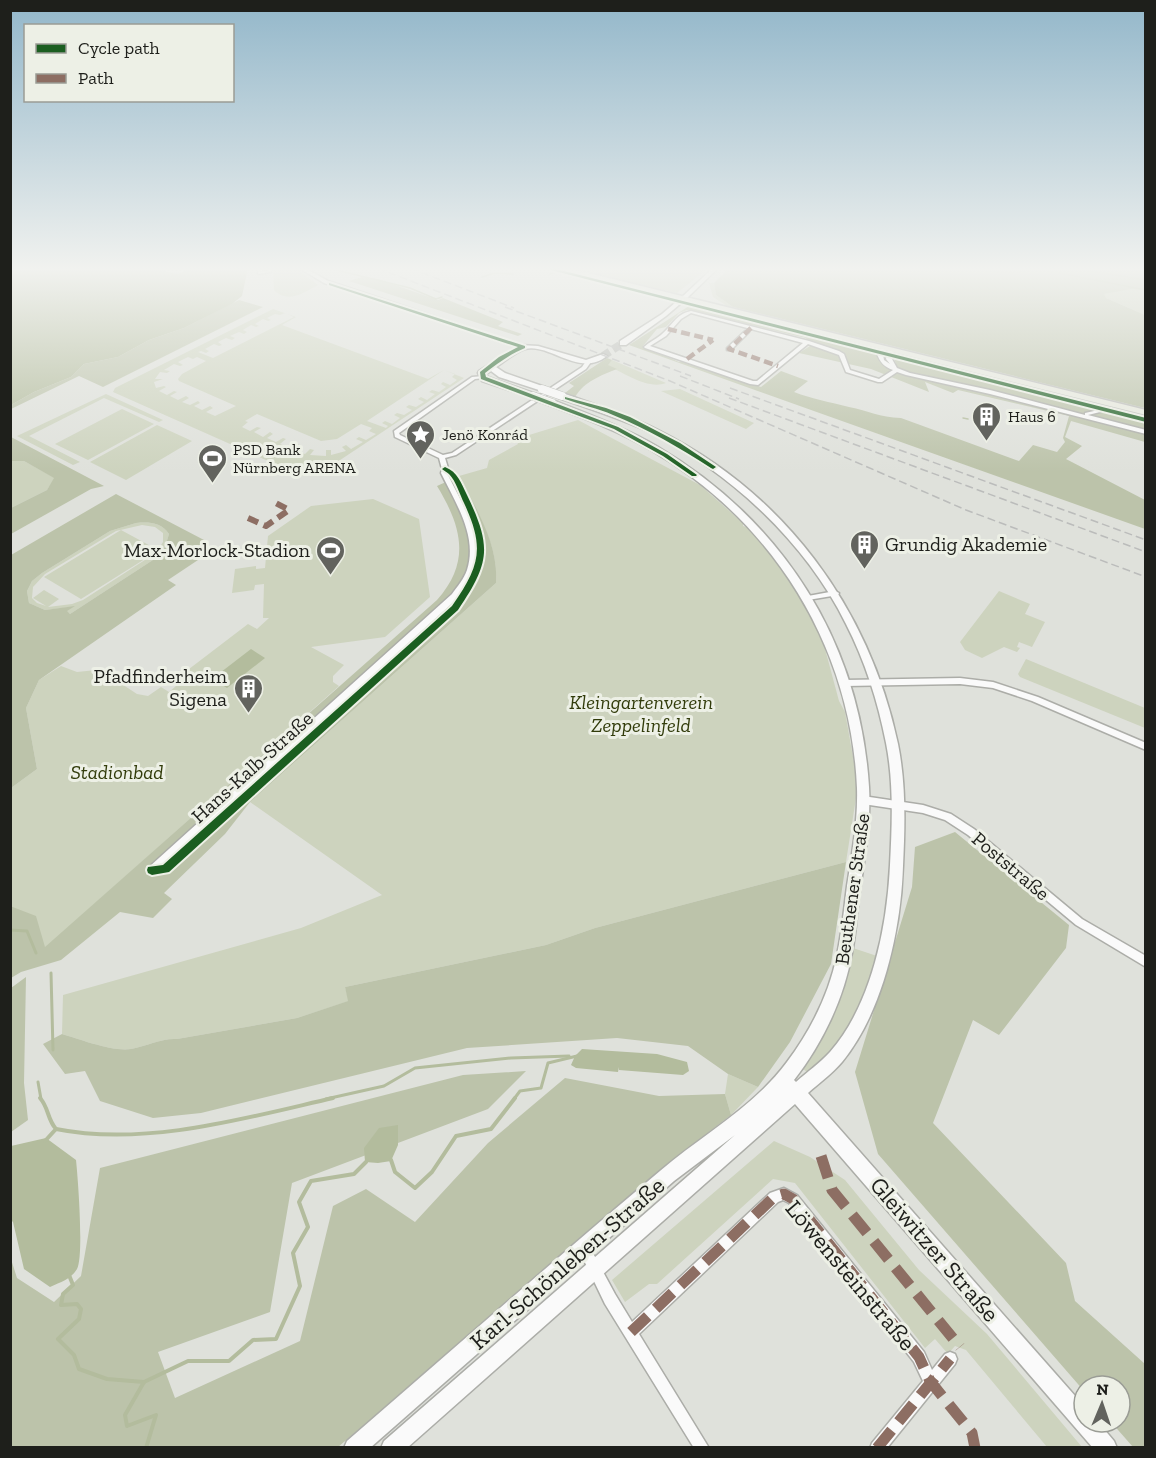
<svg xmlns="http://www.w3.org/2000/svg" width="1156" height="1458" font-family="'Zilla Slab',serif">
	<style>
		.green { fill: #cdd3be; fill-rule: evenodd }
		.forest { fill: #bcc3aa; fill-rule: evenodd }
		.water { fill: #b3bc9d }
		.lines { fill: none; stroke-linecap: round; stroke-linejoin: round }
		.stream-far2 { stroke: #b3bc9d; stroke-width: 1.5 }
		.stream-far1 { stroke: #b3bc9d; stroke-width: 3 }
		.stream { stroke: #b3bc9d; stroke-width: 4 }
		.secondary-tunnel { stroke: #b8bab5; stroke-width: 8; stroke-dasharray: 8 4; stroke-linecap: butt }
		.street-casing { stroke: #acada8; stroke-width: 3 }
		.secondary-casing { stroke: #acada8; stroke-width: 3 }
		.primary-casing { stroke: #bebfbc; stroke-width: 3 }
		.street { fill: #fafafa; fill-rule: evenodd }
		.secondary { fill: #fafafa; fill-rule: evenodd }
		.primary { fill: #e8eadf; fill-rule: evenodd }
		.rail { stroke: #bbbcbb; stroke-width: 1.5; stroke-dasharray: 8 4; stroke-linecap: butt }
		.secondary-bridge-casing { stroke: #acada8; stroke-width: 9; stroke-linecap: butt }
		.secondary-bridge { stroke: #fafafa; stroke-width: 8 }
		.quiet-far2 { stroke: #8d6e63; stroke-width: 4.5; stroke-dasharray: 9 4.5; stroke-linecap: butt }
		.quiet-far1 { stroke: #8d6e63; stroke-width: 6; stroke-dasharray: 11 6; stroke-linecap: butt }
		.quiet { stroke: #8d6e63; stroke-width: 11; stroke-dasharray: 23 11; stroke-linecap: butt }
		.cycleway-casing { stroke: #edf0e6; stroke-width: 4 }
		.cycleway { fill: #1b5e20; fill-rule: evenodd }
		.labels { text-anchor: middle; dominant-baseline: central; stroke-width: 6; stroke-linejoin: round; paint-order: stroke }
		.far-poi-label { font-size: 16px; fill: #1e1f1b; stroke: #edf0e6; text-anchor: start }
		.poi-label { font-size: 20px; fill: #1e1f1b; stroke: #edf0e6; text-anchor: end }
		.park-label { font-size: 20px; font-style: italic; fill: #323c0b; stroke: #edf0e6 }
		.street-label { font-size: 20px; fill: #1e1f1b; stroke: #edf0e6 }
		.near-street-label { font-size: 24px; fill: #1e1f1b; stroke: #edf0e6 }
	</style>
	<rect width="100%" height="100%" fill="#dfe1db"/>
	<g class="green">
		<path d="M273,268H295L318,285C303,293 288,304 274,290Z"/>
		<path d="M567,268H708L677,293Z"/>
		<path d="M709,283H714L716,295L733,307L1145,408V412L730,308L713,297Z"/>
		<path d="M1131,288L1145,290V315L1106,298L1103,294Z"/>
		<path d="M273,309L296,317L282,325L428,379L444,370L464,378L319,474L302,476L113,392L115,388ZM285,313L294,317L213,358L198,352L201,351L206,353L209,351L205,349L214,344L219,346L222,345L218,342L226,338L232,340L235,338L230,336L239,332L244,334L247,332L243,330L251,325L256,327L259,326L255,324L263,319L268,321L271,320L267,318L275,314L280,315ZM188,357L193,359L197,357L206,361L182,374L178,379L179,381L236,406L215,416L206,412L213,408L210,406L202,410L194,406L200,403L198,401L190,405L182,402L189,398L186,396L178,400L170,396L177,392L174,391L167,395L159,391L166,387L164,386L156,388L154,382L163,379H155L160,372L167,373L170,371L164,370L174,364L180,366L183,365L178,362ZM444,370L455,374L452,377L457,380L450,385L443,382L441,384L446,387L439,392L432,390L429,392L435,394L427,400L421,397L418,399L424,402L416,407L409,405L406,407L412,410L404,415L397,413L394,415L400,418L392,424L385,421L382,423L388,426L386,428L367,421ZM257,414L321,441L337,439L361,424L372,428L369,431L376,434L366,440L359,437L356,439L363,442L351,449L346,445L342,447L346,451L331,455V450H326V456L310,455L314,450L310,449L305,454L293,450L300,445L296,444L290,448L280,444L286,439L283,438L276,442L267,438L273,434L270,432L263,437L254,432L261,428L257,427L250,431L242,427L248,422L245,421Z"/>
		<path d="M899,356L1145,420L892,357Z"/>
		<path d="M612,360L666,383C648,390 624,373 607,365Z"/>
		<path d="M680,389L754,423L746,429L661,391Z"/>
		<path d="M106,394L163,420L159,422L104,398L29,436L80,462L73,465L17,436Z"/>
		<path d="M122,409L154,424L88,460L55,444Z"/>
		<path d="M578,420L700,485L743,523V526L750,528L763,543L817,619L839,701L845,712L858,785L846,862L595,928L546,945L345,987L349,1001L297,1018L177,1039C161,1038 147,1046 131,1049C113,1052 79,1039 62,1034L63,995L301,928L382,895L250,802L496,583C499,545 475,508 459,476L487,468L489,460L518,444L516,439Z"/>
		<path d="M157,425L192,441L126,480L90,462Z"/>
		<path d="M11,461H24L55,478L47,490L11,508Z"/>
		<path d="M373,499L419,519L430,597L385,637L311,647L344,665L333,676V682L339,686L45,948L11,906V788L37,769L26,708L39,680L61,666L77,672L106,669L105,673L137,694L148,696L161,687L169,692L176,686L172,682L248,624L257,629L269,618H263L264,584L255,585L254,590L232,593L235,569L256,566V569L265,568L268,536L311,506Z"/>
		<path d="M136,523C149,522 161,522 169,534L165,547L155,557L156,558L70,614L66,611L72,607L45,610L29,603L27,591L32,581L42,573L110,531ZM142,525L155,527L163,533V542L158,550L121,530L44,577L81,599L156,552L151,556L83,600L72,604L48,607L59,599L44,590L33,598L46,606L37,603L32,598L33,587L45,574L116,531Z"/>
		<path d="M999,591L1030,604L1025,614L1045,622L1032,647L1019,642L1017,647L1020,648L1017,652L1004,647L982,658L965,650L960,642Z"/>
		<path d="M1026,659L1145,708V728L1020,677L1018,674Z"/>
		<path d="M850,947L877,956C860,1010 852,1034 810,1074L803,1069L833,1015Z"/>
		<path d="M728,1074L758,1087L731,1115L725,1094Z"/>
		<path d="M774,1141L810,1157L845,1180L919,1270L987,1334L1082,1447H1047L966,1350L955,1346L948,1354L935,1339L925,1348L795,1183L773,1179L657,1284H649L625,1302L612,1280Z"/>
	</g>
	<g class="forest">
		<path d="M729,268H1145V290L1131,289L1104,294L1106,298L1145,315V408L733,307L716,295L714,283Z"/>
		<path d="M362,277L378,279L438,300L443,298L503,322L498,326L522,334L518,336L349,281Z"/>
		<path d="M239,300L263,307L103,387L79,376L11,409V405L34,392L71,377L84,364L118,357L149,340L184,328Z"/>
		<path d="M689,306L878,354C882,365 888,369 898,373L894,357L1145,422V442L1071,421L1065,437L1082,446L1066,459L1145,500V529L629,345ZM687,310L806,338L810,346L799,353L871,369L929,392L925,382L953,393L958,390L1069,416L1063,438L1065,442L1057,452L1033,445L1019,461L901,418C879,417 869,411 849,407C830,402 812,399 794,392L808,381L781,371L761,387L687,361L679,362L643,346L657,329L666,327L679,313Z"/>
		<path d="M607,358L612,360L608,365L617,369C600,376 585,381 575,397L565,393L574,386L569,383Z"/>
		<path d="M10,437H11L104,486L91,489L11,534V508L47,490L54,478L24,461H11Z"/>
		<path d="M459,476C476,508 499,545 496,583L250,802L225,834L164,893L172,899L153,918L120,912L61,960L21,972L11,978L10,906L36,916L45,947L437,600C471,562 462,527 437,486Z"/>
		<path d="M116,494L204,540V556L168,580L176,585L39,680L26,708L37,769L11,788V555ZM136,523C149,522 161,522 169,534L165,547L155,557L156,558L70,614L67,611L75,606L45,610L29,603L27,591L32,581L42,573L110,531Z"/>
		<path d="M955,832L1069,925L1066,948L999,1035L973,1020L933,1123L1066,1263L1075,1301L1145,1364V1447H1133L1111,1422H1120V1386H1084V1391L878,1154L855,1072L912,887L915,847Z"/>
		<path d="M846,862L831,964L790,1042L758,1087L728,1074L688,1046L617,1038L467,1048L201,1113L153,1118L100,1101L85,1071L65,1074L43,1044L62,1034C79,1039 113,1052 131,1049C147,1046 161,1038 177,1039L297,1018L348,1001L345,987L546,945L595,928Z"/>
		<path d="M26,977L24,1083L28,1120L11,1132V988Z"/>
		<path d="M526,1071L488,1109L292,1183L270,1312L158,1352L175,1398L300,1341L333,1206L366,1189L415,1222L488,1143L565,1078L659,1096L725,1094L731,1115L660,1170L539,1278L338,1447H11L10,1256L17,1278L54,1302L81,1276L100,1168L463,1075Z"/>
	</g>
	<g class="water">
		<path d="M11,268H151L178,274L191,268H248L242,296L232,304L184,328L149,340L118,357L84,364L71,377L34,392L11,405Z"/>
		<path d="M251,649L265,658L227,688L212,679Z"/>
		<path d="M582,1049L657,1054L687,1062L689,1071L683,1075L619,1070V1067L618,1072L576,1068L571,1065L575,1056Z"/>
		<path d="M398,1125V1145L391,1161L378,1163L365,1162L364,1148L379,1128Z"/>
		<path d="M46,1138L76,1160C78,1178 84,1256 77,1269C71,1279 61,1282 50,1287L24,1269L13,1222L10,1219L11,1146Z"/>
	</g>
	<g class="lines">
		<g class="stream-far2">
			<path d="M328,268L410,288L436,299L442,297"/>
			<path d="M960,268L1011,273L1043,268"/>
			<path d="M1071,268L1146,280"/>
			<path d="M1040,270L1055,272"/>
			<path d="M1059,273L1146,290"/>
			<path d="M550,274L556,272"/>
			<path d="M482,277L495,273L513,274"/>
			<path d="M963,418L968,419"/>
		</g>
		<g class="stream-far1">
			<path d="M10,930L27,931L36,953"/>
			<path d="M51,973L53,1050"/>
			<path d="M38,1082L41,1099"/>
			<path d="M326,1099L384,1086L415,1068L511,1058L569,1056"/>
			<path d="M514,1099L520,1091L541,1088L548,1063L577,1056"/>
		</g>
		<g class="stream">
			<path d="M40,1098C49,1108 47,1119 56,1129L45,1141"/>
			<path d="M56,1129C145,1147 246,1118 333,1098"/>
			<path d="M391,1160L395,1172L415,1188L432,1172L456,1136L491,1129L515,1098"/>
			<path d="M69,1275L73,1285L63,1294L61,1305L77,1304L81,1309L79,1319L58,1339L74,1355L79,1369L107,1379L144,1382L188,1361H229L253,1340L276,1339L300,1286L293,1253L308,1227L299,1202L311,1181L354,1174L366,1162"/>
			<path d="M144,1382L125,1415L127,1426L156,1415L146,1448"/>
		</g>
		<path class="secondary-tunnel" d="M603,356L623,343"/>
		<defs>
			<g id="street">
				<path d="M258,268H262V271H267V268H271V272L258,274Z"/>
				<path d="M299,268H305L328,281L526,347L521,348L324,283Z"/>
				<path d="M713,268H718L686,299H682V297Z"/>
				<path d="M691,311L809,341L839,351L844,354L850,370L879,379L893,370C884,367 880,362 877,354L882,347L884,346L887,348L883,354L884,360L890,364L886,359L888,350L893,349L892,359L897,368L910,373L990,390L1085,415V413L1112,407V409L1088,415L1146,430V434L990,394L906,375L897,372L882,382H878L846,372L839,355L808,344L758,385L750,384L645,348L644,347C649,342 655,340 661,335C672,326 676,314 691,311ZM691,313L803,343L757,381H753L650,346L666,336L681,319Z"/>
				<path d="M745,331L749,332L731,350H727V348Z"/>
				<path d="M588,360L591,362L586,369L456,455L445,458L448,468C459,475 462,486 468,498C493,549 489,564 458,610L168,872L152,874L149,873L147,870L149,867L452,594C457,587 464,579 467,570C478,536 455,502 441,473L442,469L439,458L395,437L394,431L472,377L484,376V378L475,379L399,433L400,435L443,455L452,453L582,367L586,361ZM447,473L450,475C462,499 481,527 478,555C477,560 475,565 474,569C483,534 462,504 447,473ZM470,578L452,606L226,808L458,598Z"/>
				<path d="M835,591L839,593L838,595L808,600L804,598L808,596Z"/>
				<path d="M960,678L993,682L1038,697L1146,743V750L1032,701L993,688L960,684L845,686L841,683L845,680Z"/>
				<path d="M863,796L923,805L951,814L974,829L1082,919L1146,956V967L1076,925L968,835L945,820L923,813L863,804L860,803L859,800L860,797Z"/>
				<path d="M784,1188L797,1195L924,1352L932,1370L945,1354L950,1352L955,1354L957,1359L955,1364L887,1448H870L872,1443L923,1381L914,1362L789,1203L783,1200L778,1202L639,1334L709,1448H694L605,1304L578,1248L580,1244L584,1242L588,1244L615,1294L632,1322L770,1193Z"/>
			</g>
			<g id="secondary">
				<path d="M682,297L687,298L666,316L626,345H620V341L662,314Z"/>
				<path d="M520,345L538,346L586,360L603,354L607,356C579,378 550,343 525,349C515,352 504,362 496,367L505,373L545,387L546,389L542,391L499,377L491,371L486,374L488,377L536,394V398H533L482,381L478,373L479,371Z"/>
				<path d="M559,394H565C596,405 628,415 658,430C784,493 869,607 898,744C906,784 905,825 903,866C901,930 883,1012 842,1062C832,1074 819,1083 808,1093L1084,1406V1422H1098L1114,1441L1117,1448H1093L795,1104L407,1448H381L384,1441L735,1135L674,1181L370,1448H344L347,1441C451,1351 554,1260 660,1171C702,1135 753,1108 787,1062C811,1030 829,994 837,955C842,932 844,909 847,886C852,854 858,821 857,788C851,647 774,522 651,450C619,431 584,418 549,405V401H555C590,415 626,428 658,447C783,521 860,642 869,787C871,821 865,856 860,890C857,911 856,933 852,953C844,999 822,1044 794,1080L796,1082C807,1072 820,1063 830,1052C872,1004 887,927 890,865C892,825 894,783 886,743C878,702 865,661 846,624C806,543 732,474 652,433C622,419 590,409 559,398Z"/>
			</g>
			<path id="primary" d="M555,268H568L1146,410V415Z"/>
		</defs>
		<use href="#street" class="street-casing"/>
		<use href="#secondary" class="secondary-casing"/>
		<use href="#primary" class="primary-casing"/>
		<use href="#street" class="street"/>
		<use href="#secondary" class="secondary"/>
		<use href="#primary" class="primary"/>
		<g class="rail">
			<path d="M377,268L670,381L966,510L1146,577"/>
			<path d="M410,268L514,308"/>
			<path d="M505,307L691,376"/>
			<path d="M680,376L739,399"/>
			<path d="M730,388L1146,540"/>
			<path d="M729,398L1146,552"/>
		</g>
		<defs>
			<g id="secondary-bridge">
				<path d="M542,389L562,396"/>
				<path d="M533,396L552,403"/>
			</g>
		</defs>
		<use href="#secondary-bridge" class="secondary-bridge-casing"/>
		<use href="#secondary-bridge" class="secondary-bridge"/>
		<g class="quiet-far2">
			<path d="M751,328L729,349L778,366"/>
			<path d="M668,329L713,340"/>
			<path d="M687,359L713,340"/>
		</g>
		<path class="quiet-far1" d="M248,518L266,526L289,510L274,502"/>
		<g class="quiet">
			<path d="M821,1156L832,1190L960,1347"/>
			<path d="M631,1332L774,1197L784,1194L793,1199L919,1357L930,1381L972,1433L975,1448"/>
			<path d="M877,1448L950,1359"/>
		</g>
		<defs>
			<g id="cycleway">
				<path d="M543,268H552L1146,418V422Z"/>
				<path d="M329,283L525,346V348C510,354 497,364 485,373L486,377L618,427L667,454L697,475L696,476H692L663,456L614,429L481,379L480,372L499,357L518,347L329,285Z"/>
				<path d="M565,397L606,408L630,417L680,443L716,467L713,469L711,468C680,448 648,429 613,415C598,408 581,405 565,399Z"/>
				<path d="M445,467C458,472 461,483 467,495C492,547 490,563 458,610L169,872L152,875L148,873L147,870L148,867L163,865L452,606C480,566 485,548 464,503C460,495 456,481 449,474C447,472 444,471 442,469Z"/>
			</g>
		</defs>
		<use href="#cycleway" class="cycleway-casing"/>
		<use href="#cycleway" class="cycleway"/>
	</g>
	<linearGradient id="sky" x2="0" y2="1"><stop stop-color="#93b7ca"/><stop offset="0.57" stop-color="#f1f2ef"/><stop offset="1" stop-color="#f1f2ef" stop-opacity="0"/></linearGradient>
	<rect width="1156" height="472" fill="url(#sky)"/>
	<defs>
		<symbol id="building-pin" viewBox="-11 -11 22 30"><path d="M0 17L-7.5 6A9.5 9.5 0 1 1 7.5 6Z" fill="#62635e" stroke="#edf0e6"/><path d="M-4-6H4V6H1V3H-1V6H-4ZM-2.5-4.3h1.7v1.8h-1.7ZM.8-4.3h1.7v1.8H.8ZM-2.5-1h1.7V.8h-1.7ZM.8-1h1.7V.8H.8Z" fill="#fff"/></symbol>
		<symbol id="sight-pin" viewBox="-11 -11 22 30"><path d="M0 17L-7.5 6A9.5 9.5 0 1 1 7.5 6Z" fill="#62635e" stroke="#edf0e6"/><path d="M0-6L1.8-2.2L6-1.7L2.9 1.2L3.7 5.4L0 3.3L-3.7 5.4L-2.9 1.2L-6-1.7L-1.8-2.2Z" fill="#fff"/></symbol>
		<symbol id="stadium-pin" viewBox="-11 -11 22 30"><path d="M0 17L-7.5 6A9.5 9.5 0 1 1 7.5 6Z" fill="#62635e" stroke="#edf0e6"/><path d="M0-5a6.5 5 0 1 0 0 10a6.5 5 0 1 0 0-10ZM-3.5-1.8h7v3.6h-7Z" fill="#fff"/></symbol>
	</defs>
	<g fill-rule="evenodd">
		<use href="#building-pin" x="970" y="400" width="33" height="45"/>
		<use href="#sight-pin" x="404" y="418" width="33" height="45"/>
		<use href="#stadium-pin" x="196" y="442" width="33" height="45"/>
		<use href="#building-pin" x="848" y="528" width="33" height="45"/>
		<use href="#stadium-pin" x="314" y="534" width="33" height="45"/>
		<use href="#building-pin" x="232" y="672" width="33" height="45"/>
	</g>
	<g class="labels">
		<g class="far-poi-label">
			<text x="1008" y="416">Haus 6</text>
			<text x="442" y="434">Jenö Konrád</text>
			<text x="233" y="449">PSD Bank<tspan x="233" dy="18">Nürnberg ARENA</tspan></text>
		</g>
		<g class="poi-label">
			<text x="885" y="544" text-anchor="start">Grundig Akademie</text>
			<text x="310" y="550">Max-Morlock-Stadion</text>
			<text x="227" y="676">Pfadfinderheim<tspan x="227" dy="23">Sigena</tspan></text>
		</g>
		<g class="park-label">
			<text x="641" y="702">Kleingartenverein<tspan x="641" dy="23">Zeppelinfeld</tspan></text>
			<text x="117" y="772">Stadionbad</text>
		</g>
		<g class="street-label">
			<text transform="translate(252 767) rotate(-42)">Hans-Kalb-Straße</text>
			<text transform="translate(1011 866) rotate(40)">Poststraße</text>
			<text transform="translate(852 889) rotate(-82)">Beuthener Straße</text>
		</g>
		<g class="near-street-label">
			<text transform="translate(935 1249) rotate(49)">Gleiwitzer Straße</text>
			<text transform="translate(567 1263) rotate(-41)">Karl-Schönleben-Straße</text>
			<text transform="translate(851 1275) rotate(50)">Löwensteinstraße</text>
		</g>
	</g>
	<rect width="1156" height="1458" fill="none" stroke="#1e1f1b" stroke-width="24"/>
	<rect x="24" y="24" width="210" height="78" fill="#edf0e6" stroke="#9a9c95" stroke-width="1.5"/>
	<rect x="36" y="44" width="30" height="9" fill="#1b5e20" stroke="#9a9c95" stroke-width="1.5"/>
	<text x="78" y="54" font-size="18" fill="#1e1f1b">Cycle path</text>
	<rect x="36" y="74" width="30" height="9" fill="#8d6e63" stroke="#9a9c95" stroke-width="1.5"/>
	<text x="78" y="84" font-size="18" fill="#1e1f1b">Path</text>
	<g transform="translate(1102 1404) rotate(2)"><circle r="28" fill="#edf0e6" stroke="#9a9c95" stroke-width="1.5"/>
	<path d="M0-4.5L10 22L0 15L-10 22Z" fill="#62635e"/>
	<text y="-9" font-size="16" font-weight="bold" text-anchor="middle" fill="#1e1f1b">N</text>
	</g>
</svg>
